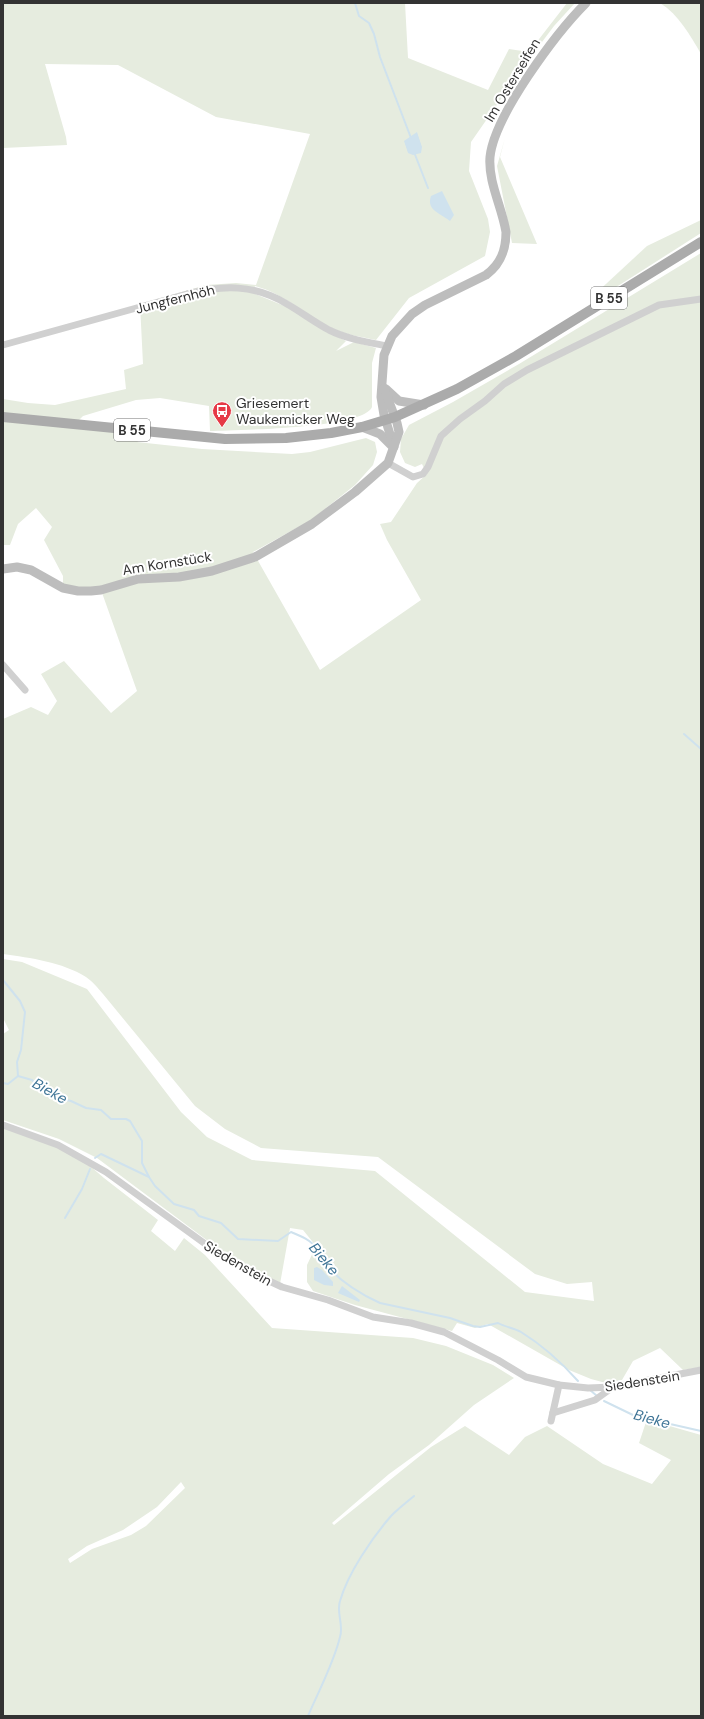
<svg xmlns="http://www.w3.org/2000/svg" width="704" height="1719" font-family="'DM Sans',sans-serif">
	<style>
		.green { fill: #e6ecdf; fill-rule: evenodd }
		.water { fill: #cfe2ee }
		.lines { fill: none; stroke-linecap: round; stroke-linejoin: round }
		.stream { stroke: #cfe2ee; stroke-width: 2 }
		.street { stroke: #d0d0d0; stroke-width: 7 }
		.secondary { stroke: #bdbdbd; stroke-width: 9 }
		.primary { stroke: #ababab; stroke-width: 10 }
		.labels { text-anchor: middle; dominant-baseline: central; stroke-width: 4; stroke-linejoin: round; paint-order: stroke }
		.shield { fill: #fff; stroke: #707070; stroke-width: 1 }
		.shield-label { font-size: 13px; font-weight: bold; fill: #333 }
		.street-label { font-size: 14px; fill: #333; stroke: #fff }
		.poi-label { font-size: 14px; fill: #333; stroke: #fff; text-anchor: start }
		.water-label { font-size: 15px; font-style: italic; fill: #3f7597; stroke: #fff }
	</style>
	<rect width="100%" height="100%" fill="#fff"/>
	<g class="green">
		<path d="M3,3H405L408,58L488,90L509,49L529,52L567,3H575L554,26L524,66L471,142L469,171L488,219L490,232L485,256L409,298L376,340C362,337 347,335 334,329C307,316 285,294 255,286L253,293L287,307L328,332L346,341L336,351L354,342L376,348L372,363V407C363,429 235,430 210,431L209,406L160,398L136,400L83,416L76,423L152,433L137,442L202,449L292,454L310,452L366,438L375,442L377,452L373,465L355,485L311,520L253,552L320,670L421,600L387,540L380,524L391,522L417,483L427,474L422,464L415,467L405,463L400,452L401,439L409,425L453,402L519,364L701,253V1367L683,1370L660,1348L633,1361L622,1380L606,1383L591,1379L569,1370L488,1324L475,1328L457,1323L452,1331L355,1305L313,1291L307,1282V1265L316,1246L303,1230L290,1228L280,1284L216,1247L97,1158L59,1139L3,1120V1034L9,1030L3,1018V959L22,962L87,989L181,1112L207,1137L252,1160L375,1171L525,1292L594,1301L592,1282L567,1284L535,1274L378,1157L261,1148L225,1129L195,1106L103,994C98,988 92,981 86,977C62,962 31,958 3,954V719L31,707L48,715L57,701L41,674L64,661L111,713L137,691L101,590L63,588V576L44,540L52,527L36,508L18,524L10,545H3V399L28,403L55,405L126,389L124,370L143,364L140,304L206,285L236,283L256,285L310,134L216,117L118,65L45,64L66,137L67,145L3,148Z"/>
		<path d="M660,3H701V54C690,35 679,15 660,3Z"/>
		<path d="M505,138L500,157L537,244L512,243L497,166Z"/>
		<path d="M701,220V233L596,300L593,296L647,246Z"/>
		<path d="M3,1127L57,1145L90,1166L104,1178L158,1220L151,1231L175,1251L184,1238L205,1255L272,1328L413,1338L446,1346L493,1365L514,1378L474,1405L429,1445L389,1474L339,1517L332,1523L334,1525L431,1447L465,1426L509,1455L525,1437L547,1426L603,1464L652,1484L671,1460L639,1443L646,1422L666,1425L701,1435V1716H3ZM181,1482L185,1488L146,1526L131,1535L92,1549L70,1563L68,1559L87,1546L123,1530L157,1507Z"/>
	</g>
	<g class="water">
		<path d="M417,132L422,147L421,153L413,155L408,153L404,141Z"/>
		<path d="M442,191L454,215L450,221C440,213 426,210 431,196Z"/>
		<path d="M317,1267L322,1270L333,1282V1286L324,1285L314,1280V1268Z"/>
		<path d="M342,1286L360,1300L359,1302L338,1293Z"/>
	</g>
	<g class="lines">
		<g class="stream">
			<path d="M355,3L359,16L369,23L374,34L380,57L411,138"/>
			<path d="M414,152L428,188"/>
			<path d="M684,734L701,749"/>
			<path d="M3,980L20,1001L25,1012L21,1050L17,1062L18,1076"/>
			<path d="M3,1083L8,1084L18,1076L32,1080L39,1088L50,1090L61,1099L71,1101L86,1108L101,1110L111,1119H126L130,1121L142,1141V1163L149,1177L155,1186L174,1204L194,1210L199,1216L221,1223L238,1239L278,1241L291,1232C301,1236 311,1240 317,1249C321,1254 322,1260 326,1265C341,1282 360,1294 380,1303L450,1318L473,1326L480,1327L498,1323C505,1327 514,1328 521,1332C542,1345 562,1363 578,1381"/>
			<path d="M95,1158L101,1154L149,1177"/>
			<path d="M65,1218L82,1189L90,1169"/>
			<path d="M590,1390L597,1396"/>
			<path d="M604,1401L635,1416L701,1431"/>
			<path d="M308,1716C319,1690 333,1665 340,1637C344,1625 336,1613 340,1601C348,1573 372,1538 391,1516C398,1509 407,1502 414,1496"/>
		</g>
		<g class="street">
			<path d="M3,345L187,294C223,285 254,284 287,304C301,312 314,322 329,330C347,339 367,342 387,346"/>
			<path d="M388,463L413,477L423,474L428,467L441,436L460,419L485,401L504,384L527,370L659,305L701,299"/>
			<path d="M3,665L25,690"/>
			<path d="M3,1125L58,1145L106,1172L215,1251L248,1271L282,1287L328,1300L373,1317L411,1323L444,1332L498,1360L526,1377L559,1385L588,1388L613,1387L701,1370"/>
			<path d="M553,1413L595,1400L613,1387"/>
			<path d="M551,1421L559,1385"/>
		</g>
		<g class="secondary">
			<path d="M386,389L399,401L424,405"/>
			<path d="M362,427L380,434L391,445"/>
			<path d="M394,447L384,415L381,397L384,355L392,336L412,314L425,305L486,275C501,264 506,250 506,232C502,207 488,182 490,157C494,116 556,33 586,3"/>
			<path d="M3,569L17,567L31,570L63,588L78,591H91L101,590L138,579L179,577L212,571L255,557L312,524L355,492L388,463L399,432L397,423L384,388"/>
		</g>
		<path class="primary" d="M3,417L225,439L286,438L331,433L362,427L395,417L457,389L516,356L701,242"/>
	</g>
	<defs>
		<symbol id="bus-pin" viewBox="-11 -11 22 30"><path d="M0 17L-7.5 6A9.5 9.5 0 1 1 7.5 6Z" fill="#e63946" stroke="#fff"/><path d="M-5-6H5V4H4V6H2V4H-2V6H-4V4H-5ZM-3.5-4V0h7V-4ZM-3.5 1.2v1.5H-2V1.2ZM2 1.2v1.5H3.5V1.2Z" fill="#fff"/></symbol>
	</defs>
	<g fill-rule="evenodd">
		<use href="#bus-pin" x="211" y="400" width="22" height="30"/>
	</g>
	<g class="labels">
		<g class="shield">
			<rect x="591" y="287" width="36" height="22" rx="3"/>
			<rect x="114" y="419" width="36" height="22" rx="3"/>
		</g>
		<g class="shield-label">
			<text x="609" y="298">B 55</text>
			<text x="132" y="430">B 55</text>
		</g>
		<g class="street-label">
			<text transform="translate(512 80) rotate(-59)">Im Osterseifen</text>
			<text transform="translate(175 299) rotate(-14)">Jungfernhöh</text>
			<text transform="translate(167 563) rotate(-9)">Am Kornstück</text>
			<text transform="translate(238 1263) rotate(30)">Siedenstein</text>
			<text transform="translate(642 1381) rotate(-9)">Siedenstein</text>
		</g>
		<g class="poi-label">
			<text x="236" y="403">Griesemert<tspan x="236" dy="16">Waukemicker Weg</tspan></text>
		</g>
		<g class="water-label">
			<text transform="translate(50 1091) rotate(29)">Bieke</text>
			<text transform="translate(324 1259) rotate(50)">Bieke</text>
			<text transform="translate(652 1419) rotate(15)">Bieke</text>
		</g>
	</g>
	<rect width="704" height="1719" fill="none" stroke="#333333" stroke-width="8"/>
</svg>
